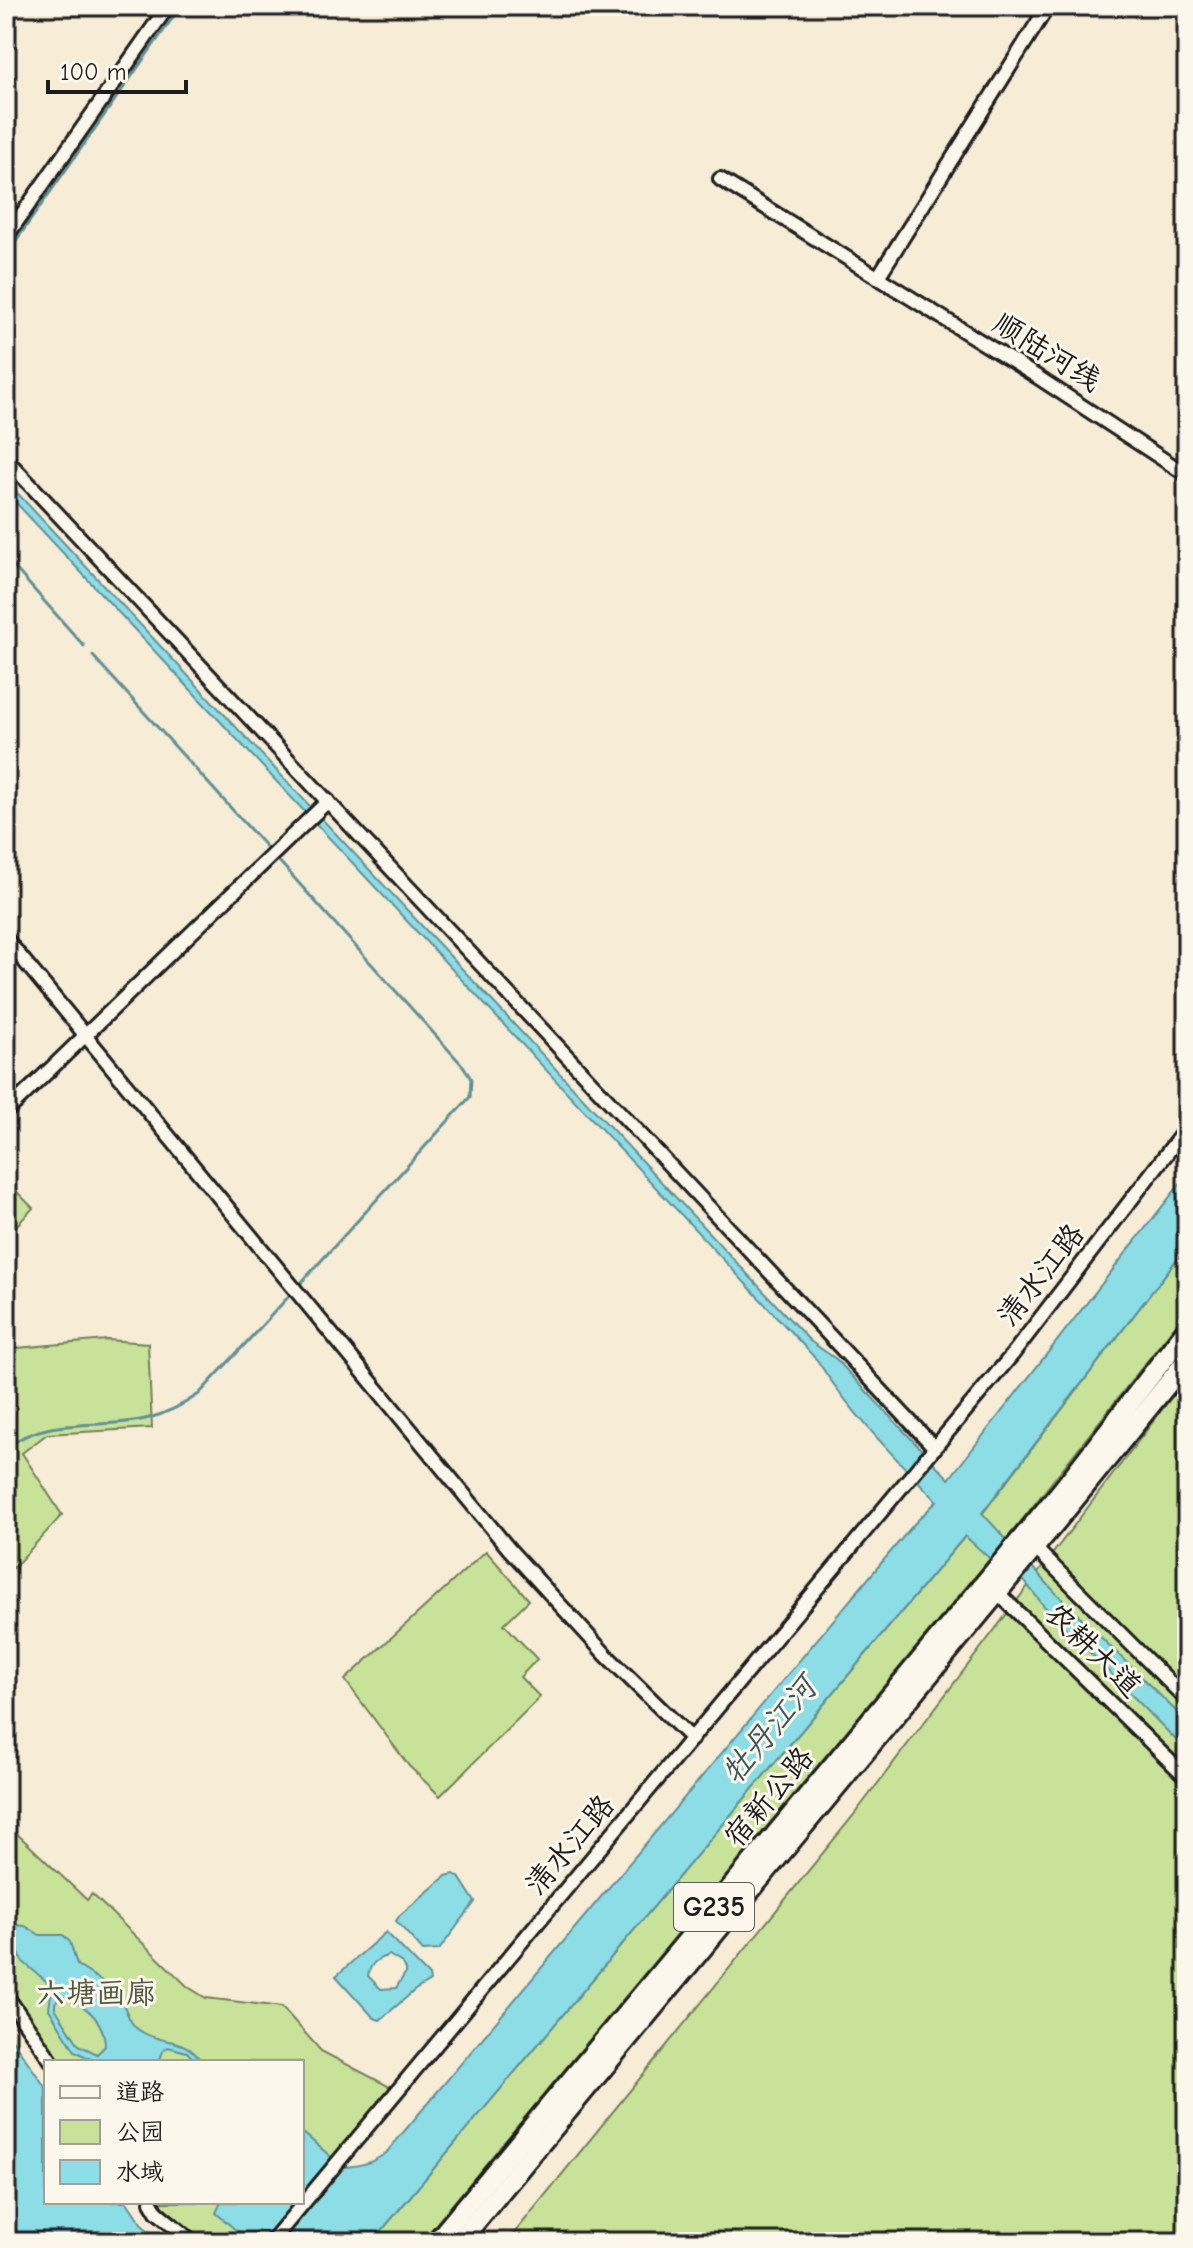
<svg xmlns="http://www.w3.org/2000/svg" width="1193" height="2248" font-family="'Comic Neue','LXGW WenKai TC',sans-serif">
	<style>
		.green { fill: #c8e399; stroke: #72805a; stroke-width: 2 }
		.water { fill: #8ddde7; stroke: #609096; stroke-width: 2; fill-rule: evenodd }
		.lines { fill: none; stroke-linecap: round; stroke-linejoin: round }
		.stream { stroke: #609096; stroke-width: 3 }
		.minor-casing { stroke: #1c1c1c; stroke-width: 18 }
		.highway-casing { stroke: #1c1c1c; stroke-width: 24 }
		.minor { stroke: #fbf7ec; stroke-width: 12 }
		.highway { stroke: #fbf7ec; stroke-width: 18 }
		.labels { text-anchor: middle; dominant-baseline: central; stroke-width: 6; stroke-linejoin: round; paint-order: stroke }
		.shield { fill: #fbf7ec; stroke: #5f5e5a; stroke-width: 2 }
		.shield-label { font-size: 28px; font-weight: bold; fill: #1c1c1c }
		.street-label { font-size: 30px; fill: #1c1c1c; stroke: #fbf7ec }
		.park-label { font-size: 30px; fill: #505842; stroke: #fbf7ec }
		.water-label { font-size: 32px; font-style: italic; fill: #3e5659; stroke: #fbf7ec }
	</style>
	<rect width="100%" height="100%" fill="#f7ecd6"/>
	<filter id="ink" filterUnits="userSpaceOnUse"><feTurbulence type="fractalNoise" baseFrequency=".0125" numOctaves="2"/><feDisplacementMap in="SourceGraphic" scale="16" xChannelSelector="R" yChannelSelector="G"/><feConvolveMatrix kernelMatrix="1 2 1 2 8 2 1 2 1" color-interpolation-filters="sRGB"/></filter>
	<g filter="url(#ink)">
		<g class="green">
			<path d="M6,1181L33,1208L6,1237Z"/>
			<path d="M1187,1246V1310L1018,1525L421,2242H372L966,1535Z"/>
			<path d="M107,1340L148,1343L152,1428L47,1434L22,1453L62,1515L6,1576V1349Z"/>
			<path d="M1187,1377V2242H507L853,1816Z"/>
			<path d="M486,1551L529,1600L504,1624L537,1659L520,1677L540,1697L440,1796L409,1766L345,1680Z"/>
			<path d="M13,1830L87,1900L92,1894L188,1987L206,1998L282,2007L321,2051L392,2088L302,2197V2062H59L6,1984V1837Z"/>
			<path d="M156,2202H298L265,2242H200Z"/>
		</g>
		<g class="water">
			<path d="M6,481L810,1341L836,1359L949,1479L1187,1175V1246L982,1513L1055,1592L1187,1722V1751L1044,1606L1025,1582L996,1556L989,1558L965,1536L372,2242H279L269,2234L258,2230L245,2238L216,2213L221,2202H302V2132L343,2167C361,2166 372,2163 386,2153L914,1524L937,1501C894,1457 850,1412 817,1360L6,492Z"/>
			<path d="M454,1874L459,1877L475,1902L439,1950L423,1951L396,1921L400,1915L446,1876Z"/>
			<path d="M16,1925L25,1926L40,1935H63L70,1942L77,1965C91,1976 107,1981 118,1995C127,2007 127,2024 142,2032C166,2046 184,2035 202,2062H196L187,2052L168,2047L163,2051L159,2062H96L75,2051L49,2009L51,1994L46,1981L22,1961L10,1929ZM67,1997C88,2007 105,2022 105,2046L97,2054L79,2045L55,2008V2003L59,1998Z"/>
			<path d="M386,1932L429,1976L430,1981L415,1990L380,2020L374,2018L336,1976ZM389,1955L402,1963L406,1972L396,1988L381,1989L368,1976C370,1963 377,1959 389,1955Z"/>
			<path d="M6,2031L46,2088V2202H127L143,2226L162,2242H20L6,2222Z"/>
		</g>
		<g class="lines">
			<g class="stream">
				<path d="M6,255L181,6"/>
				<path d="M6,558L84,646"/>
				<path d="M93,656L268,849"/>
				<path d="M278,860L464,1067L471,1079L470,1097L300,1284"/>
				<path d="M6,1448C48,1414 101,1431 149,1418C168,1413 183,1405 199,1394L290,1295"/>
			</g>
			<defs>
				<g id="minor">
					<path d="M720,179L1036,376L1187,475"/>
					<path d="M6,237L168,6"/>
					<path d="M878,277L1048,6"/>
					<path d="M6,459L935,1448"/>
					<path d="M6,939L509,1549L606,1655L692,1739"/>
					<path d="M6,1112L328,801"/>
					<path d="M1035,1548L1187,1700"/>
					<path d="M997,1592L1187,1778"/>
					<path d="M6,1995L52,2062"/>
					<path d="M151,2202L157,2212L193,2242"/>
					<path d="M271,2242L1012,1355L1187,1127"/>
				</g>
				<g id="highway">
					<path d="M436,2242L1062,1490L1187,1329"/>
					<path d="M459,2242L1074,1500L1187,1360"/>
				</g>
			</defs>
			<use href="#minor" class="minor-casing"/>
			<use href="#highway" class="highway-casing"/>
			<use href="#minor" class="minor"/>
			<use href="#highway" class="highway"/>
		</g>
	</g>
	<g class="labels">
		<rect class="shield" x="674" y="1883" width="80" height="48" rx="6"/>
		<g class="shield-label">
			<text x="714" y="1907">G235</text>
		</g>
		<g class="street-label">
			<text transform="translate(1047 352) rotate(32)">顺陆河线</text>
			<text transform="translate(1041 1275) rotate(-52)">清水江路</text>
			<text transform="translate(1093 1650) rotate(44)">农耕大道</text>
			<text transform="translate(769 1797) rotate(-50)">宿新公路</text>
			<text transform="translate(570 1845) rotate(-50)">清水江路</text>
		</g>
		<g class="park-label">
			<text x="96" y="1993">六塘画廊</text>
		</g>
		<g class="water-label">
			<text transform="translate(769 1730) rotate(-50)">牡丹江河</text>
		</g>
	</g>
	<rect width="1193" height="2248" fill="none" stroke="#fbf7ec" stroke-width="32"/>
	<rect x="16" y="16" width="1161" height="2216" fill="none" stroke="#1c1c1c" stroke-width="3" filter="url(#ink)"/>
	<rect x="44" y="2060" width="260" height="144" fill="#fbf7ec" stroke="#a29f99" stroke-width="2"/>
	<rect x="60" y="2086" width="40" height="12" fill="#fbf7ec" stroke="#a29f99" stroke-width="2"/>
	<text x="116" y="2100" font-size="24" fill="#1c1c1c">道路</text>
	<rect x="60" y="2120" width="40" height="24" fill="#c8e399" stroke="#a29f99" stroke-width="2"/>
	<text x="116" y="2140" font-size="24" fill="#1c1c1c">公园</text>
	<rect x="60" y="2160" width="40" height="24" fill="#8ddde7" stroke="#a29f99" stroke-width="2"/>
	<text x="116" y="2180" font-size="24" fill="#1c1c1c">水域</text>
	<path d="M48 80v12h138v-12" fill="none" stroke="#1c1c1c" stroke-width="4"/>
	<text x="60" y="80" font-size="24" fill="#1c1c1c" stroke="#fbf7ec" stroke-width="6" paint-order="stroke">100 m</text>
</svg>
